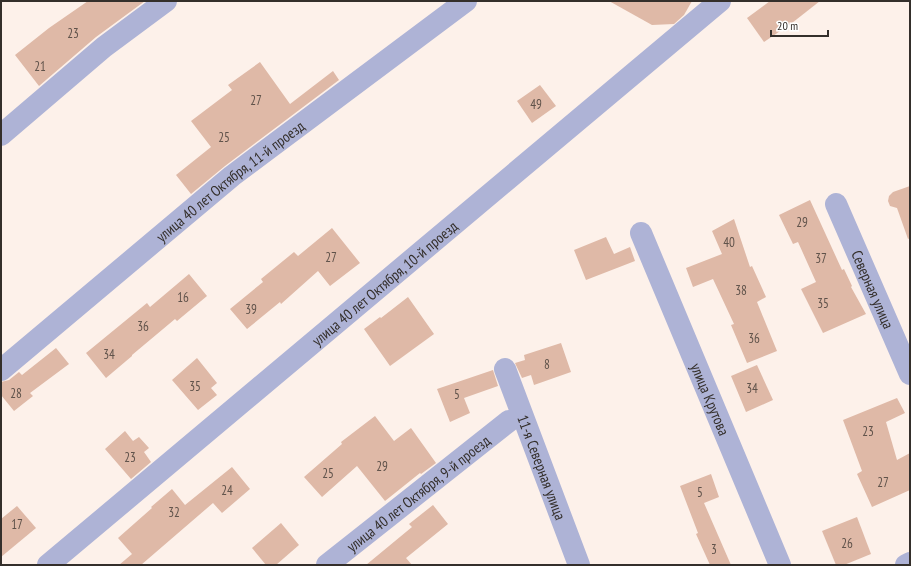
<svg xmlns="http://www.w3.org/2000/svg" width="911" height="566" font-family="'PT Sans Narrow',sans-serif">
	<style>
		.building { fill: #dfb9a7 }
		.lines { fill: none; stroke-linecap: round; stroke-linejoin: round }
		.street { stroke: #aeb3d6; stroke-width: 22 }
		.labels { text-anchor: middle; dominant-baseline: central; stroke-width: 3; stroke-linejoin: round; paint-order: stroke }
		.number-label { font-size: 13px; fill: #5f524a }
		.street-label { font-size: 15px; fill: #342f2b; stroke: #fff }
	</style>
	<rect width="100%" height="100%" fill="#fdf1ea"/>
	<g class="building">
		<path d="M88,1H145L96,37L39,86L15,55L49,28Z"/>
		<path d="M609,1H692L684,15L674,24L652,25Z"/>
		<path d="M770,1H820L792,23L764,42L747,18Z"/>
		<path d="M260,62L290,104L333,71L339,80L225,166L191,194L176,175L211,147L191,121L232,90L228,85Z"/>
		<path d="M540,85L556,106L532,123L517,101Z"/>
		<path d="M910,186V238L908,239L897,208L890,206L888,201L889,196L893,192Z"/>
		<path d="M810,200L842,270L844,269L852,286L851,287L866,314L823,333L801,289L816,282L798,242L793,244L779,215Z"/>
		<path d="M734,219L750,267L752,266L766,297L757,302L777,351L747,363L731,325L734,324L713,279L693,287L686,268L722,254L712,231Z"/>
		<path d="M332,228L360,263L330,286L318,271L281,304L280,302L247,329L230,309L263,282L261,279L294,252L298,256Z"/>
		<path d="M606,237L614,254L630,247L635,261L586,280L574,250Z"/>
		<path d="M189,274L207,296L177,321L175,319L132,355V356L106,378L86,353L147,303L150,307Z"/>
		<path d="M408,297L434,334L390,366L364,329L380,317L381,318Z"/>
		<path d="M561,343L571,372L534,385L531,375L522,378L515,363L525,360L524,355Z"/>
		<path d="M56,348L69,364L30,393L33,396L14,411L1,395V382L9,380L19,372L22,375Z"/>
		<path d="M197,358L217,383L211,388L217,395L198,410L172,380Z"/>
		<path d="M757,365L773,400L746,412L731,376Z"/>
		<path d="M493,370L498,386L464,398L470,413L450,422L437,389Z"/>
		<path d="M897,398L905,413L886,422L897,460L910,453V490L872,507L857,474L862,471L843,420Z"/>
		<path d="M375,416L394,441L411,428L436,463L421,474L420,473L385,501L357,466L322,497L304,477L342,444L341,442Z"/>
		<path d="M125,431L133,441L139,437L149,448L144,452L151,462L131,479L105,449Z"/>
		<path d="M232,467L250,489L222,513L213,503L141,565H119L132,554L118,538L152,508L151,507L172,489L185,505Z"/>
		<path d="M711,474L719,497L704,503L731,565H710L696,534L698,533L680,486Z"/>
		<path d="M433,505L448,524L406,558L412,565H366L412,527L409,524Z"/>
		<path d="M17,506L36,528L1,557V519Z"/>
		<path d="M857,517L871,554L844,565H836L822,531Z"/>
		<path d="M281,523L299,545L276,565H266L252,548Z"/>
	</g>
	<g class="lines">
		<g class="street">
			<path d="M1,135L104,47L166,1"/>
			<path id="s1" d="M836,204L910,374"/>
			<path id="s2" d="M641,233L780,565"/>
			<path id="s3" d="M505,369L579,565"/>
			<path id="s4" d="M1,370L232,176L466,1"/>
			<path id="s5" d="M48,565L720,1"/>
			<path id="s6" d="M327,565L509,421"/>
			<path d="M906,565L910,563"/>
		</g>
	</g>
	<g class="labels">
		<g class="number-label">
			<text x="73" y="33">23</text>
			<text x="40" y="66">21</text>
			<text x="256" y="100">27</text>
			<text x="536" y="104">49</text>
			<text x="224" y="137">25</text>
			<text x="802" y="222">29</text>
			<text x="729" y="242">40</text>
			<text x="331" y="257">27</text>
			<text x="821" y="258">37</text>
			<text x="741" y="290">38</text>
			<text x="183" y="297">16</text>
			<text x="823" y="303">35</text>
			<text x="251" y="309">39</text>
			<text x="143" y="326">36</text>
			<text x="754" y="338">36</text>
			<text x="109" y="354">34</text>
			<text x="547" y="364">8</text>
			<text x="195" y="386">35</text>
			<text x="752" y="388">34</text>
			<text x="16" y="393">28</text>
			<text x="457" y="394">5</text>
			<text x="868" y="431">23</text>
			<text x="130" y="457">23</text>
			<text x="382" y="466">29</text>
			<text x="328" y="473">25</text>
			<text x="883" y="482">27</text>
			<text x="227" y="490">24</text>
			<text x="700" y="492">5</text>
			<text x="174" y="512">32</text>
			<text x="17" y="524">17</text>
			<text x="847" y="543">26</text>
			<text x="714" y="549">3</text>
		</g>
		<g class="street-label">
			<text stroke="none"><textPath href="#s4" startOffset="297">улица 40 лет Октября, 11-й проезд</textPath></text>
			<text stroke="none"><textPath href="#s5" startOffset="439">улица 40 лет Октября, 10-й проезд</textPath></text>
			<text stroke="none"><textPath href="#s1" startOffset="93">Северная улица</textPath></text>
			<text stroke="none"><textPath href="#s2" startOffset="180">улица Крутова</textPath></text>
			<text stroke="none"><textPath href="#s3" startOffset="105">11-я Северная улица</textPath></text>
			<text stroke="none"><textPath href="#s6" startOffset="116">улица 40 лет Октября, 9-й проезд</textPath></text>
		</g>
	</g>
	<rect width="911" height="566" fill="none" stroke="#342f2b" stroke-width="4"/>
	<path d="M771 30v6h57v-6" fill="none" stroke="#342f2b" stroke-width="2"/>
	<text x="777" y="30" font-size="12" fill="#342f2b" stroke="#ffffff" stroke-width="3" paint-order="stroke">20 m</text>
</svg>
